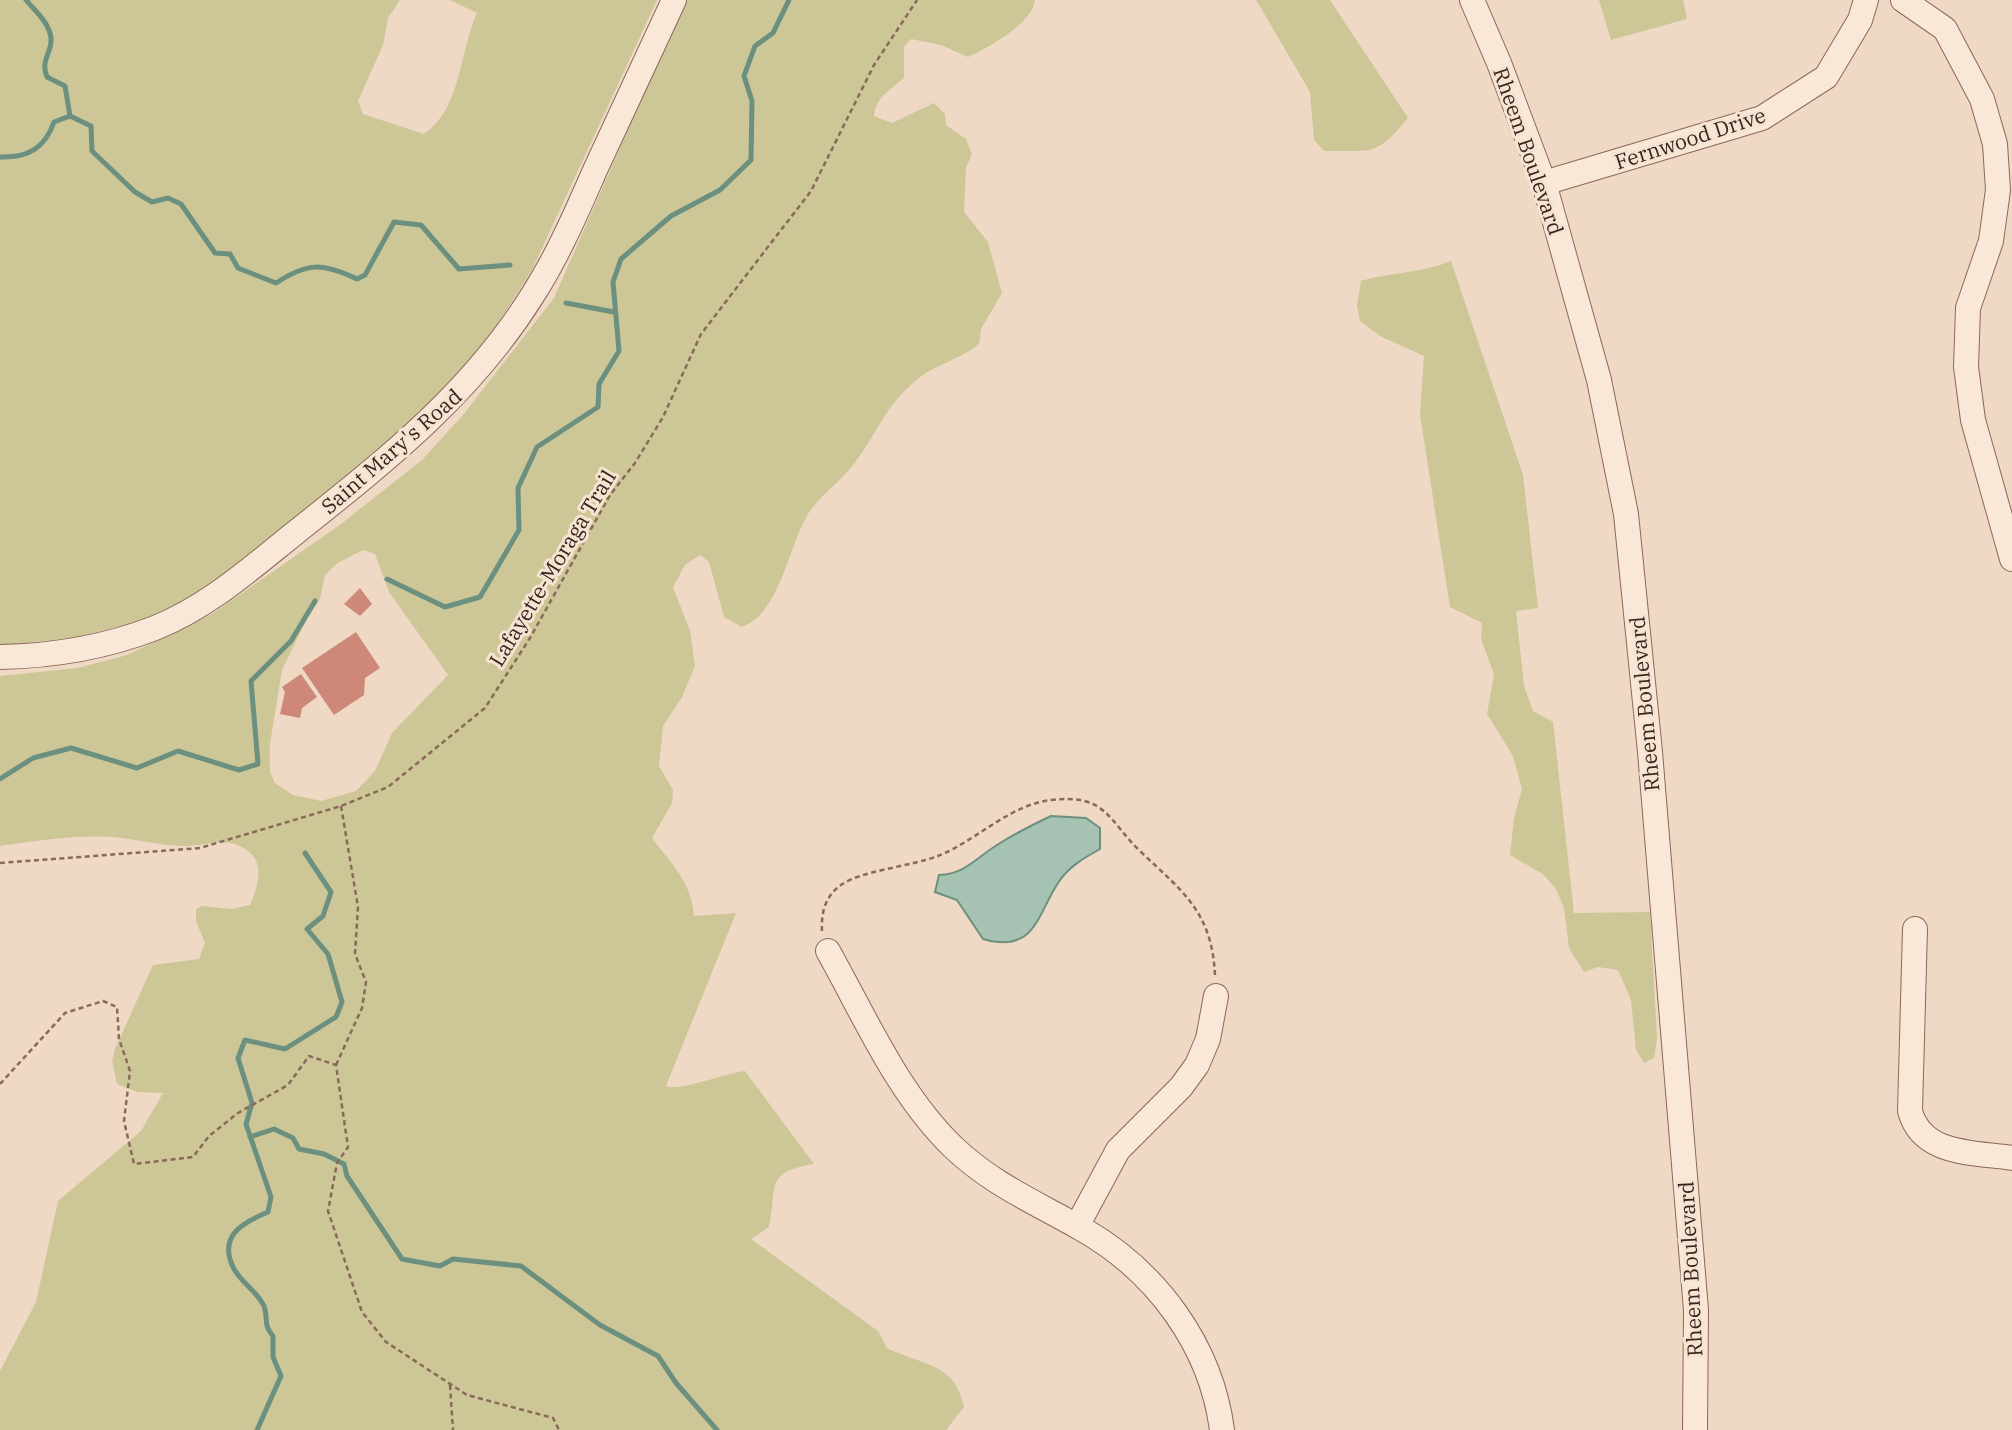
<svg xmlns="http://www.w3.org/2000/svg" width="2012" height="1430" font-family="'IBM Plex Serif',serif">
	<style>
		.green { fill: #cdc797; fill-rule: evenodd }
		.water { fill: #a6c2b3; stroke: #6c907f; stroke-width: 2 }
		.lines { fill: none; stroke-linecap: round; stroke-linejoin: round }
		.stream { stroke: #6c907f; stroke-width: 5 }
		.building { fill: #ce8879 }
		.minor-casing { stroke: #8a685a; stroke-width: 26 }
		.path { stroke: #8a685a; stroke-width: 2.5; stroke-dasharray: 5 3.5; stroke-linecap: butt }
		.minor { stroke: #f9e7d7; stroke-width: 24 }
		.labels { text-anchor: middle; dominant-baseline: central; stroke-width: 6; stroke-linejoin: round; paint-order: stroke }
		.street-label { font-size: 21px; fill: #3a251e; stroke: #f6e4d3 }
	</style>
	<rect width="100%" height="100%" fill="#efd8c4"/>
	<g class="green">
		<path d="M0,0H400L388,18L383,45L358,101L363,114L424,134C461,109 459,53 477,13L450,0H657L532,270L465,375L369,461L202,591L143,621L76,637L0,646Z"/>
		<path d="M685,0H1035C1032,24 989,47 968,57L941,45L911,39L904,47V78C891,89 875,98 874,116L892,123L934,103L945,114L946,125L966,139L972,154L966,168L964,212L988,242L1002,293L981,329L979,344C959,360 935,365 919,378C881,408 876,439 848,471C835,486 819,497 808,514C788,547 780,613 742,627L724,617L709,562L700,555L685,565L673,587L690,631L695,666L682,697L663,726L659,766L673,790L672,803L652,838C671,863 692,883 694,916L736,913L666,1086C680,1092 725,1073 745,1071L814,1164C763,1172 778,1188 769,1227L751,1239L878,1331L887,1348C923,1366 955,1362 964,1407L946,1430H0V1371L36,1302L58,1201L141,1131L163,1093L137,1092L117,1084L112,1061L115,1049L153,965L199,959L205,943L196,921V909L202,906L232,909L250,905C257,888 266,865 248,851C226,835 210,846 186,846C162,846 137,839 112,837C74,835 37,841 0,846V676L78,668L127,655L212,614L341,524L422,460L463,415L554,298ZM363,550L375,554L389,592L448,675L392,733L375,771L356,791L321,801L293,795L275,783L270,772V744L282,670L307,619L320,599L325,575L336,564Z"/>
		<path d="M1256,0H1330L1408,118C1375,158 1372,150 1324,151L1314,140L1310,92Z"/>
		<path d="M1599,0H1683L1687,19L1611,40Z"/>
		<path d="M1451,261L1523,475L1538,608L1516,611L1524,686L1533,711L1553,722L1574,913L1650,912L1657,1038L1654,1058L1644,1063L1636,1050L1631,1000L1618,970L1598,967L1584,972L1569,948L1564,908L1556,889L1543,874L1510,855L1514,818L1522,789L1513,756L1487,714L1494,674L1481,639L1482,623L1450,607L1420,415L1424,356L1380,336L1360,321L1357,306L1361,281C1391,272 1422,273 1451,261Z"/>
	</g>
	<path class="water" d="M1051,816L1086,818L1100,828V849C1084,858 1068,867 1058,883C1037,915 1035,954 983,939L957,900L935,892L939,875C965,874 976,858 997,845C1014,834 1032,825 1051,816Z"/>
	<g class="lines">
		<g class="stream">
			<path d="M26,0C35,11 49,22 51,38C52,54 40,59 47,77L65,86L70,116L91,126L92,151L135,192L152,202L168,198L181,204L215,253L230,254L238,268L276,283C308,262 323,263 357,279L365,275L394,222L421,225L459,269L510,265"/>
			<path d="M0,157C28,158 45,148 54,122L70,116"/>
			<path d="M566,303L614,312"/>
			<path d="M387,579L445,607L480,597L519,530L518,488L537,447L598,407L599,384L619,351L613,282L621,259L671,216L720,190L751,160L752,101L744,76L755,46L773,33L789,0"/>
			<path d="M0,779L33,758L71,748L137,768L178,751L239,770L258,764L251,681L291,641L315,601"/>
			<path d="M250,1137L274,1129L293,1138L299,1149L324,1154L344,1164L347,1176L402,1259L440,1266L453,1259L521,1266L600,1325L658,1356L676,1383L717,1430"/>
			<path d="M257,1430L281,1376L273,1357V1336C262,1323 269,1319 264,1306C257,1291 240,1282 233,1267C218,1235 244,1222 268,1212L271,1197L246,1124L252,1103L238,1058L245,1040L285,1049L336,1017L342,1002L328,954L307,929L323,916L331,892L305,853"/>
		</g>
	</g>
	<g class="building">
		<path d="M360,588L372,604L360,616L344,604Z"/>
		<path d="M356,632L380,668L365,678L364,695L334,715L302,668Z"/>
		<path d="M301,674L317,697L302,708L300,718L280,714L285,692L282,687Z"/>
	</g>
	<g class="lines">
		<defs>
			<g id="minor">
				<path d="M1472,0L1499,63L1544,183L1599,380L1626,514L1650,752L1696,1310L1695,1430"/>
				<path d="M1903,0L1945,29L1982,99L1995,144L1998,190L1991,241L1968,308L1966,367L1973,420L2012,559"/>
				<path d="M1544,183L1762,118L1826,77L1860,20L1866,0"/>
				<path d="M0,657C52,656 106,647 155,628C208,607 251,568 295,533C385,461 470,395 532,296C558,256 577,211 596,168C622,112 648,56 674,0"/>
				<path d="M1915,929L1910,1111C1922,1156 1974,1152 2012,1158"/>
				<path d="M828,951C865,1017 898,1094 953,1147C993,1185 1035,1202 1082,1229C1156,1271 1211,1345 1222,1430"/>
				<path d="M1077,1226L1118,1150L1181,1087L1197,1065L1208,1039L1216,996"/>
			</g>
		</defs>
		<use href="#minor" class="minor-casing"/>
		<g class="path">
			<path d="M0,863L200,848L341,806L388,787L485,708L530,638L610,495L635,463L663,417L701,334L811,191L874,65L917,0"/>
			<path d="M822,931C821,913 825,896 841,885C860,871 912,866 938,856C976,841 1009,805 1051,800C1107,793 1109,822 1141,852C1183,892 1212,912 1215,975"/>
			<path d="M336,1065L362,1008L366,982L355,954L358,907L341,806"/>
			<path d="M0,1084L65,1013L103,1001L117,1007L119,1039L130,1071L124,1121L134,1164L193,1157L209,1136L238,1113L288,1085L309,1056L336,1065L348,1147L337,1163L328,1211L362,1312L386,1342L467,1395L553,1418L559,1430"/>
			<path d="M450,1385L453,1430"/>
		</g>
		<use href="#minor" class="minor"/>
	</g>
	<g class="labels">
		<g class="street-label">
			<text transform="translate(1690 138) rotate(-18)">Fernwood Drive</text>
			<text transform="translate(1529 151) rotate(71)">Rheem Boulevard</text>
			<text transform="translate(391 451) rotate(-41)">Saint Mary's Road</text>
			<text transform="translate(552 568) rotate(-59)">Lafayette-Moraga Trail</text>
			<text transform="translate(1644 704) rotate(-95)">Rheem Boulevard</text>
			<text transform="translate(1690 1269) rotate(-93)">Rheem Boulevard</text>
		</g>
	</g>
</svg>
